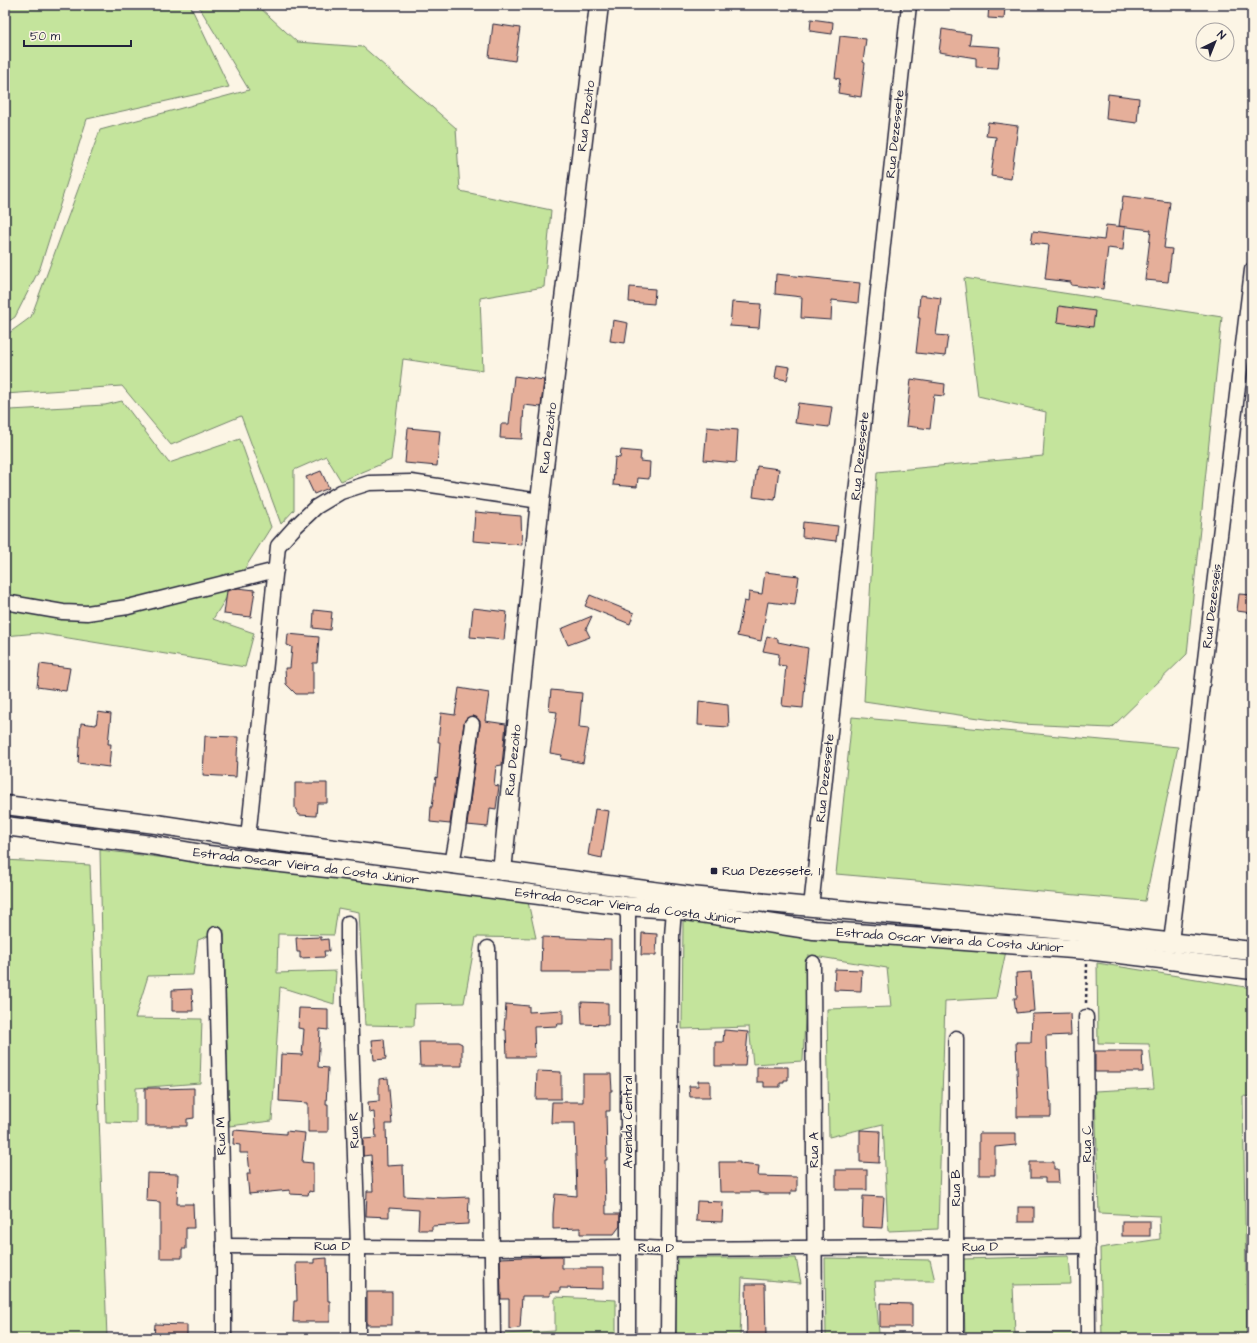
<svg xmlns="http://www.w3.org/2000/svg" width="1257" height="1343" font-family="'Architects Daughter',sans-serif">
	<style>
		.green { fill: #c4e49c; stroke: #73836c }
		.building { fill: #e5af9a; stroke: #22223b }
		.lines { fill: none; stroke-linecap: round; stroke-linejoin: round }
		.minor-casing { stroke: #22223b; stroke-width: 17 }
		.major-casing { stroke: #22223b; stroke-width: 21 }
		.path { stroke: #22223b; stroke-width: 2.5; stroke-dasharray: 3 3; stroke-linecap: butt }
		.minor { stroke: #fcf5e5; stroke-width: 14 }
		.major { stroke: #fcf5e5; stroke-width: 18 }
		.poi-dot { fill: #22223b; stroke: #fcf5e5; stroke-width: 1.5 }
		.labels { text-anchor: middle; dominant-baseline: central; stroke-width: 3; stroke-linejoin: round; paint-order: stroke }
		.street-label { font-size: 13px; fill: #22223b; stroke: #fcf5e5 }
		.poi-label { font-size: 13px; fill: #22223b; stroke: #fcf5e5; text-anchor: start }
	</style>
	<rect width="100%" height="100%" fill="#fcf5e5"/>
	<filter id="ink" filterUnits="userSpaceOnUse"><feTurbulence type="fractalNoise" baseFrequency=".025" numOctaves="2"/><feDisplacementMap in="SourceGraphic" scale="8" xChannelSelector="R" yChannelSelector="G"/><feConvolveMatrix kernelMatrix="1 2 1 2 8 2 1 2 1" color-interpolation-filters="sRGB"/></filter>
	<g filter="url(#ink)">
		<g class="green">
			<path d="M5,5H190L229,87L87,119L40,268L15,317L5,324Z"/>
			<path d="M198,5H257L297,42L363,47L456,128L460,191L551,210L544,287L480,298L483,371L403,359L391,460L341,481L326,456L294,470V510L281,524L241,416L171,445L122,386L5,394V336L31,317L100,130L249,90Z"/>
			<path d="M964,278L1222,317L1187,654L1111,728L1020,724L864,701L877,472L1043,456L1046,412L978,396Z"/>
			<path d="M122,401L169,463L240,439L271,527L213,619L254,633L245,667L38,633L5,636V420L10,410L105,405Z"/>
			<path d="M852,717L1178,747L1145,901L836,874Z"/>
			<path d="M100,850L528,902L536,938L476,937L464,1003L415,1004L414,1026L365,1025L359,912L338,908L334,935L278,934L277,973L336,971L334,1004L280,987L272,1121L229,1126L224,930L198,940L193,975L148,976L135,1018L202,1019L200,1083L136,1088V1123L106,1122Z"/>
			<path d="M5,860L90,865L107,1338H5Z"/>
			<path d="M683,920L1006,951L996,998L945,1001L938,1229L888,1231L883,1124L829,1137L827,1009L891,1007L887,968L808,955L803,1061L753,1064L749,1027L682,1029Z"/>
			<path d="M1097,963L1252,988V1097L1243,1096L1247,1338H1102L1100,1248L1160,1239L1159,1216L1099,1213L1095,1091L1154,1088L1149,1044L1098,1043Z"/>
			<path d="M1069,1256L1071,1284L1013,1285L1015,1333H1075V1338H965L963,1259Z"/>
			<path d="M676,1258H796L801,1283L742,1278L740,1338H676Z"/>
			<path d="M825,1258L930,1260L935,1281H875L879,1333L933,1336V1338H826Z"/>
			<path d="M555,1297L616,1300V1338H504V1334L555,1331Z"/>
		</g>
		<g class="building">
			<path d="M989,5L1005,7L1004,19L988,18Z"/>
			<path d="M811,19L833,22L832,34L810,31Z"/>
			<path d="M493,24L520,28L515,61L489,57Z"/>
			<path d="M942,29L971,34L969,45L1000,47L998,68L976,67V58L939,52Z"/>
			<path d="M840,36L866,39L863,62L865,63L861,97L838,93L840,79L835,78Z"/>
			<path d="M1108,94L1139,98L1137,123L1106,119Z"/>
			<path d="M988,122L1018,126L1011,179L991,176L996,137L986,136Z"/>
			<path d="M1123,196L1170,202L1164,248L1172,249L1168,282L1145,280L1151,230L1119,226Z"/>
			<path d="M1106,225L1125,227L1123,250L1108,248L1103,289L1071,285V282L1045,279L1049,245L1031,243L1033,231L1104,240Z"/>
			<path d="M776,274L860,283L858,303L832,300L831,320L801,318L802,297L775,294Z"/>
			<path d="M630,287L655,289L654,304L629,302Z"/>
			<path d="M920,295L941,298L936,335L948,336L945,356L916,353L920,318H918Z"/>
			<path d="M732,302L761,304L759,328L730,326Z"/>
			<path d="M1059,306L1095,311L1093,327L1057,322Z"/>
			<path d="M613,320L628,323L625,343L610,341Z"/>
			<path d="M777,365L790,367L787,380L775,378Z"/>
			<path d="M514,376L544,380L541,407L524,405L522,439L500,438L501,424H509Z"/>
			<path d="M911,379L945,384L944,396L934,395L930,429L906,426Z"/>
			<path d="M798,403L832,407L829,427L795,423Z"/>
			<path d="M707,427L738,430L736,463L704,460Z"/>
			<path d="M408,428L440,431L437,466L405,463Z"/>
			<path d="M621,450L641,452L640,461L650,462L649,479L638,478L637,487L613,485L615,457L620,458Z"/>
			<path d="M757,466L779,469L775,500L753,497Z"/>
			<path d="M321,471L329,488L314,494L306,477Z"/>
			<path d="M475,512L521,516L522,545L473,541Z"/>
			<path d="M803,522L838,526L836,541L802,537Z"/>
			<path d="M765,572L799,576L795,605L768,602L761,641L737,636L744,601L748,602L749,592L762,594Z"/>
			<path d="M238,588L255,590L251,617L224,614L227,591Z"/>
			<path d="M1239,594L1252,595V613L1237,611Z"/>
			<path d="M590,595L634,613L630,624L585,606Z"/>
			<path d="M473,608L507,612L504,640L470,637Z"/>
			<path d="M314,610L332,612L330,630L313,628Z"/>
			<path d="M592,616L586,629L590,637L568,645L561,629Z"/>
			<path d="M288,634L319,637L317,663H313V694H296L286,684L285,668H290L292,647L287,645Z"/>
			<path d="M767,636L778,639V642L808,648L804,683H805L803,708L782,706L786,666L778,665L779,654L763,651Z"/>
			<path d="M40,664L70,668L66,691L37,687Z"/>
			<path d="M459,688L489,693L485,721L506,724L502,765L496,766L494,785L499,786L496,809L490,808L488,827L467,825L480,725V721L477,718L473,716L466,719L464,723L450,824L430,822L431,807H432L436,777L437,778L440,742H438L441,713L455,715Z"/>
			<path d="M551,690L582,693L579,727L589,728L583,763L561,759L562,755L550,753L557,712L549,711Z"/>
			<path d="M699,701L728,705L729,727L698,725Z"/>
			<path d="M98,712L111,714L108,744H111L109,767L78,763L81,723L96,725Z"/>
			<path d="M205,736L238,737L236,777L203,775Z"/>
			<path d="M295,783H327V803H317L316,816L299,815L295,808Z"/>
			<path d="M595,809L609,811L602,858L588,855Z"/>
			<path d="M642,933L657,934L656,955H641Z"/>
			<path d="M321,937V940L328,939L329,951H324L325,957L300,958V952H297L296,938Z"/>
			<path d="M542,937L611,940V972H541Z"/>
			<path d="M835,969L862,970L861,991L834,990Z"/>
			<path d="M1031,972L1034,1011L1016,1013L1014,998H1017L1016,973Z"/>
			<path d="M192,989L193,1011H172V990Z"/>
			<path d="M581,1002L608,1003V1025L582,1024Z"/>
			<path d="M506,1004L529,1006V1012L563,1010V1024H557L558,1026L534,1027L535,1057H507L506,1030H504Z"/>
			<path d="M299,1008L328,1009V1030L320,1029L318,1067L328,1068L326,1104H328V1132H308V1103L279,1101L281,1054L302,1055L304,1029L298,1028Z"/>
			<path d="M1070,1013L1071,1035L1046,1036L1047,1067H1048L1050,1101H1051V1117H1017V1098H1018L1016,1042H1031L1032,1014Z"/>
			<path d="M724,1030L748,1032L745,1066H715V1042H723Z"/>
			<path d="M384,1039L386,1059L374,1060L372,1040Z"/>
			<path d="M419,1042H458L462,1044V1066H420Z"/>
			<path d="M1095,1051H1142L1143,1072H1095Z"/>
			<path d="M757,1067H788V1080H784V1083H780V1087H764V1082H757Z"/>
			<path d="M537,1071L561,1072V1099H536Z"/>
			<path d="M583,1074H611L612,1091H610V1111H606L607,1160H605L606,1214H620V1226L614,1234H580V1228L553,1229V1214L555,1194L577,1196L575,1123H551L552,1102H583Z"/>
			<path d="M388,1078L392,1124H386L387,1166L403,1165L404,1196L443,1198L469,1197L468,1224L432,1226V1230H418L419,1210L389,1208V1217L366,1216L367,1191H373L371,1155L363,1156V1139L376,1138L374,1112L369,1113L368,1102L379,1101V1079Z"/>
			<path d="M698,1081H710V1097H690L689,1086H698Z"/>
			<path d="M145,1088H160V1089L194,1088V1118L187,1119V1126H145Z"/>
			<path d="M234,1130L286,1134V1131L305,1133L302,1162L313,1163V1192L309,1191L308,1195L290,1194V1190L249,1194L247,1174H250L248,1153H240V1145L233,1144Z"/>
			<path d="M860,1130L880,1131L879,1163L860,1162Z"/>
			<path d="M979,1133H1016V1145L995,1147V1175H979Z"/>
			<path d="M719,1162H740V1164L759,1166L758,1176L797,1177V1191H791V1194H765L759,1193V1192H720Z"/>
			<path d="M1030,1162H1054V1169H1058L1059,1183H1045V1178H1030Z"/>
			<rect x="836" y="1170" width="31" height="20"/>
			<path d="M147,1173L178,1174L177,1204H193L194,1228H186V1249H182V1258H160V1202L146,1201Z"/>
			<path d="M863,1196L884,1197L882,1228L862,1227Z"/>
			<path d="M697,1201L723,1202L722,1222L696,1221Z"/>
			<rect x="1018" y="1207" width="16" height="15"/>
			<rect x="1122" y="1221" width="28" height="15"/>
			<path d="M551,1256H562V1268H603V1289L560,1288V1292H550V1296H522L520,1328L509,1329V1299H501L500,1258Z"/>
			<path d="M327,1258L328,1301H330V1322H293L294,1301H297L296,1263H314V1259Z"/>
			<path d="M746,1284H765L766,1338H747Z"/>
			<rect x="367" y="1292" width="25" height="33"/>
			<path d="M880,1303L912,1304V1327H880Z"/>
			<path d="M155,1324L187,1325V1338H154Z"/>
		</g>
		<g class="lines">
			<defs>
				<g id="minor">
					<path d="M5,602L63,612L87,613L128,607L276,570"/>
					<path d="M248,838L278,546L295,527L316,507L341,492L369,483L411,482L540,501"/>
					<path d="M452,864L457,836L472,724"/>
					<path d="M625,906L628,916V1338"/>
					<path d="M811,907L909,5"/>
					<path d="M348,923V946L358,1246V1338"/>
					<path d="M216,934L224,1246V1338"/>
					<path d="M1171,942L1252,270"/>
					<path d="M488,948L493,1338"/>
					<path d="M813,963L815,1338"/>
					<path d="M1086,1017L1088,1338"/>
					<path d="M956,1038V1338"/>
					<path d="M224,1246L493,1248L628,1247L668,1249L1088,1246"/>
					<path d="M668,1338L672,936L674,909"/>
				</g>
				<g id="major">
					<path d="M5,805L156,824L248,838L452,864L690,896L1054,929L1139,939L1252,951"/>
					<path d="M5,826L151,845L208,855L345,870L625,906L674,909L814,930L1087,950L1252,970"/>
					<path d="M502,871L540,501L599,5"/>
				</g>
			</defs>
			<use href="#minor" class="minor-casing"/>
			<use href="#major" class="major-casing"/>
			<path class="path" d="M1086,1003L1087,964"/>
			<use href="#minor" class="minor"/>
			<use href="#major" class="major"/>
		</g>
	</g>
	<rect class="poi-dot" x="710" y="867" width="8" height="8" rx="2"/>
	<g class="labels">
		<g class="street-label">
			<text transform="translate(586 116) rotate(-83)">Rua Dezoito</text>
			<text transform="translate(895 134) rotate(-84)">Rua Dezessete</text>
			<text transform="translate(548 438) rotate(-83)">Rua Dezoito</text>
			<text transform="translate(860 456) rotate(-84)">Rua Dezessete</text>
			<text transform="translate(1212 606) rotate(-83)">Rua Dezesseis</text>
			<text transform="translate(513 760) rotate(-84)">Rua Dezoito</text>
			<text transform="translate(825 778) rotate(-84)">Rua Dezessete</text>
			<text transform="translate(306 866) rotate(7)">Estrada Oscar Vieira da Costa Júnior</text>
			<text transform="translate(628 906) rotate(7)">Estrada Oscar Vieira da Costa Júnior</text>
			<text transform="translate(950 940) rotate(4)">Estrada Oscar Vieira da Costa Júnior</text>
			<text transform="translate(628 1122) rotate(-90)">Avenida Central</text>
			<text transform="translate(354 1130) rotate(-92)">Rua R</text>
			<text transform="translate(221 1136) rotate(-92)">Rua M</text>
			<text transform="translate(1087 1144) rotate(-90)">Rua C</text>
			<text transform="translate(814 1150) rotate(-90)">Rua A</text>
			<text transform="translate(956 1188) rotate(-90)">Rua B</text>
			<text x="332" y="1246">Rua D</text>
			<text transform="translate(980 1247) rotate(-1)">Rua D</text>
			<text transform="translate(656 1248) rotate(1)">Rua D</text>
		</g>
		<g class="poi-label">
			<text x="722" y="871">Rua Dezessete, 1</text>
		</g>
	</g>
	<rect width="1257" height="1343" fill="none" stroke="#fcf5e5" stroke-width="20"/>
	<rect x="10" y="10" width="1237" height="1323" fill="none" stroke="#22223b" stroke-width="1.5" filter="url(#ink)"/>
	<g transform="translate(1215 42) rotate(43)"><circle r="19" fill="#fcf5e5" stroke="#a5a1a1"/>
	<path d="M0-3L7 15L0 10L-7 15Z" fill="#22223b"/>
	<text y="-6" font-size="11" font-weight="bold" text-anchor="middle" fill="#22223b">N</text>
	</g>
	<path d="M24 40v6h107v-6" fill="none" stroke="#22223b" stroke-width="2"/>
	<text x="30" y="40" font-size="12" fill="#22223b" stroke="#fcf5e5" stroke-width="3" paint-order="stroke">50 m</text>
</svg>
